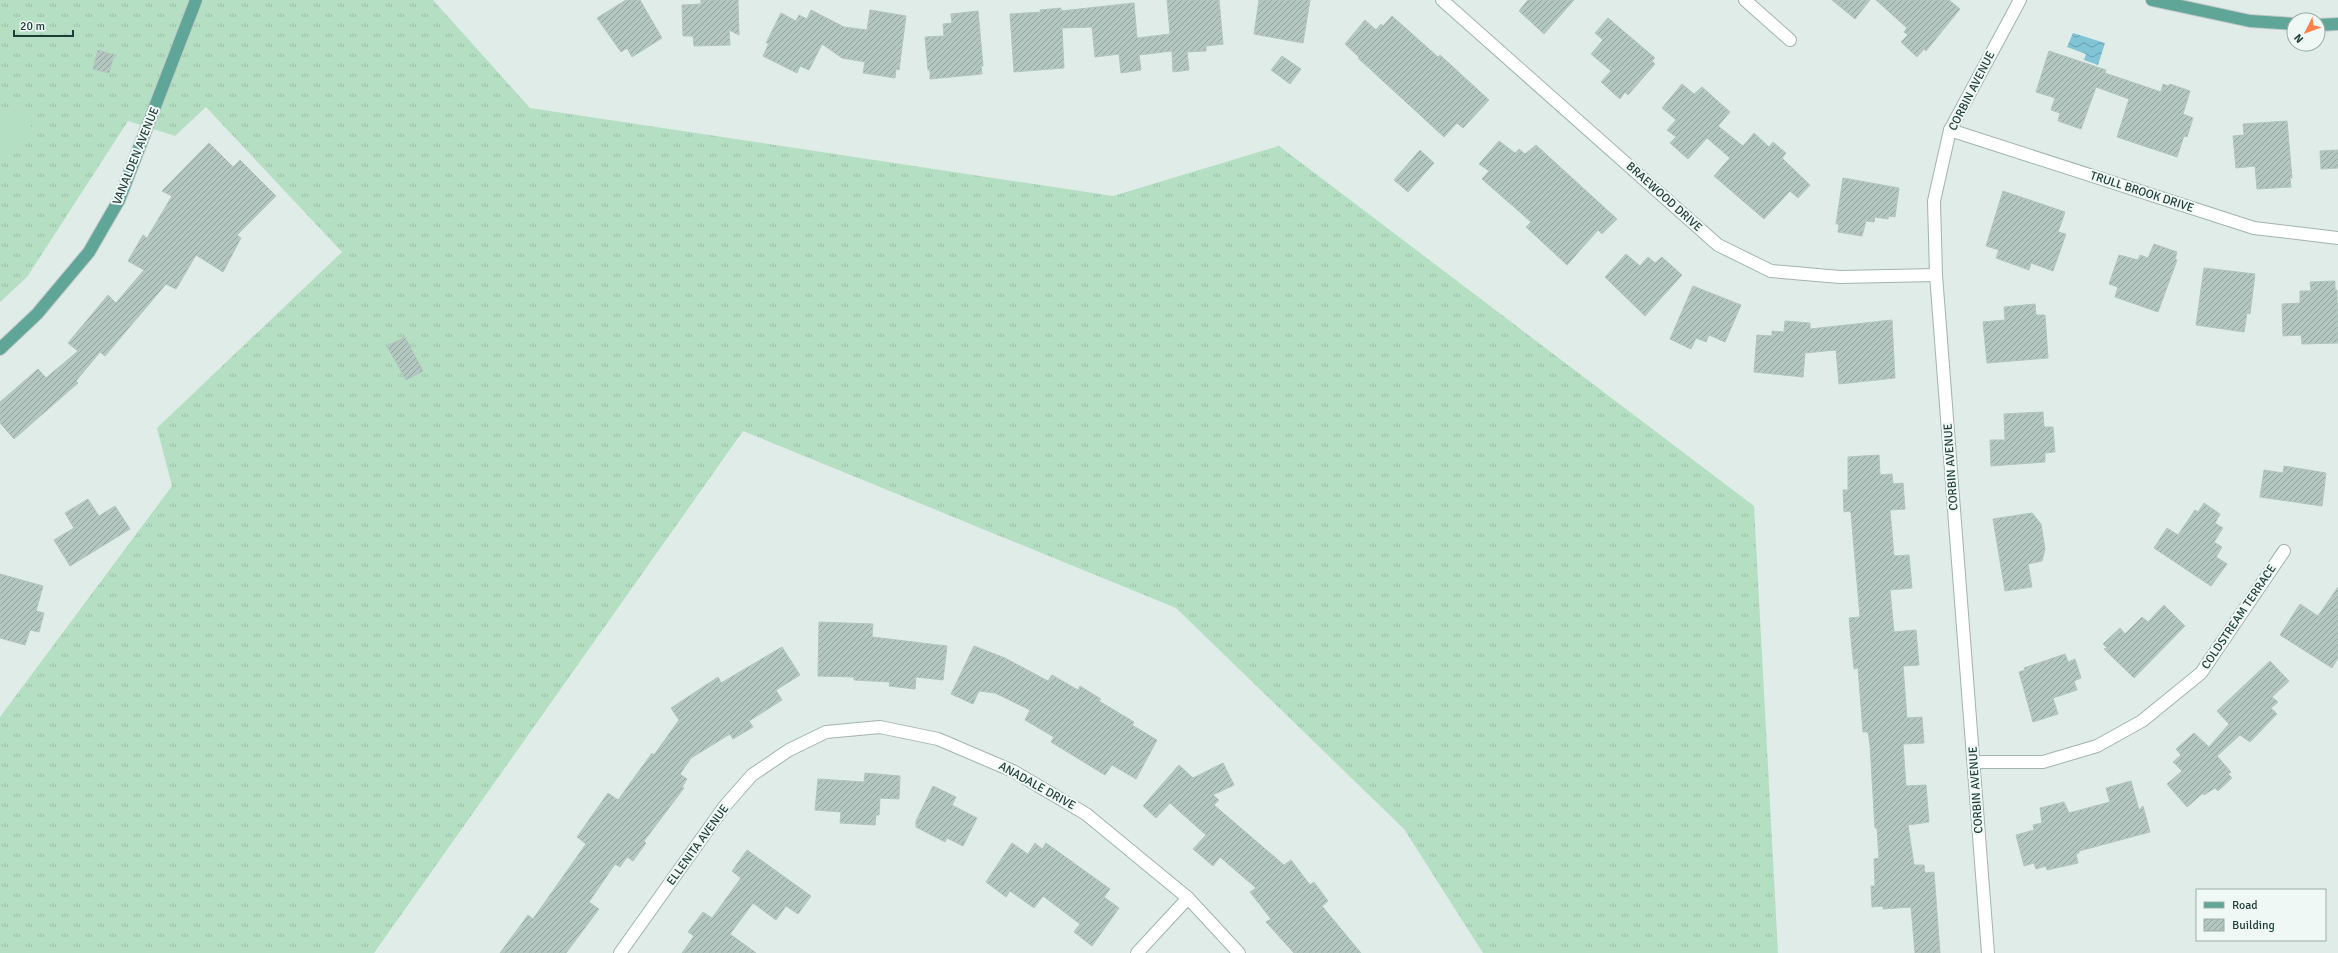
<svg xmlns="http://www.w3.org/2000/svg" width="2338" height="953" font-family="Signika,sans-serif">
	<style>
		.grass { fill: url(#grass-tufts) }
		.pitch { fill: #b5dfc3 }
		.water { fill: url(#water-waves) }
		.building { fill: url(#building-hatch); stroke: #b1c6be }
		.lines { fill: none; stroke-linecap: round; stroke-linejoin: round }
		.minor-casing { stroke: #a1b4af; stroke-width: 14 }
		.major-casing { stroke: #c0c9c7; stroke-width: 14 }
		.minor { stroke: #fff; stroke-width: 12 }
		.major { stroke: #5fa598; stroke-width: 12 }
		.labels { text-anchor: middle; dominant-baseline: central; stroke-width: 4; stroke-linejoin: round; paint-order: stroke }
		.street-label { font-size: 12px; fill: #1e3d37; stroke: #eff8f4 }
	</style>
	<defs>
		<pattern id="grass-tufts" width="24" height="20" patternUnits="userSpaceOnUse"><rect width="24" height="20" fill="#b5dfc3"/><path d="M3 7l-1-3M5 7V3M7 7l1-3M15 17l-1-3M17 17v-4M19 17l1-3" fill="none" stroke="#9bc0a8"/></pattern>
		<pattern id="water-waves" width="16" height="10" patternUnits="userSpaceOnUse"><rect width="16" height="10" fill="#81c4d6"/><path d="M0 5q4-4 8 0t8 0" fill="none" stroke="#69a0ae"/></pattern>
		<pattern id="building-hatch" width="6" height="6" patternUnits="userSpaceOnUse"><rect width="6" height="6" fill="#b4c6c0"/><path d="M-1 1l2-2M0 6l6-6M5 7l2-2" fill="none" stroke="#92a29d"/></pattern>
	</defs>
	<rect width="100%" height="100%" fill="#dfece7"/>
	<path class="grass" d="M0,0H433L530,108L1113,196L1279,146L1754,506L1778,953H1483L1404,829L1176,608L743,431L374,953H0V717L172,486L157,428L342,252L206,107L175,136L128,121L27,277L0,302Z"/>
	<path class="pitch" d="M18,103L31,109C38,129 19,150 0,154V111Z"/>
	<path class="water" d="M2073,33L2105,43L2098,65L2084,60L2086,54L2067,47Z"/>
	<g class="building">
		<path d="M626,0H640L662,38L632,57L627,48L621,52L597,18Z"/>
		<path d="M701,0H738L739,35L729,30L730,45L694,46L693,36H683L682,5L701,4Z"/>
		<path d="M1167,0H1219L1223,44L1206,46V51L1187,52L1189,70L1173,72L1172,51L1139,55L1141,70L1121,73L1119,54L1095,57L1092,27L1062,28L1064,68L1014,72L1010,14L1041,12L1040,10L1061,8V11L1134,3L1137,38L1170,34Z"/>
		<path d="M1259,0H1310L1303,43L1254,34Z"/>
		<path d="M1528,0H1574L1544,34L1519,11Z"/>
		<path d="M1832,0H1870L1855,19Z"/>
		<path d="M1876,0H1949L1960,9L1926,51L1924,49L1917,57L1901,42L1908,35L1904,32L1907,28Z"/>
		<path d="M811,10L844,27L867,30L870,10L906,16L899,70L896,69L895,78L863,73L865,62L842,58L822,44L809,70L800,66L797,73L763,56L769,43H766L781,13L796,21L799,15L807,19Z"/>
		<path d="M978,11L983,66H981L982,74L930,79V70H928L925,37L944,36L943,24L952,23L951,14Z"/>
		<path d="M1392,16L1438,57L1440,55L1489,100L1463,128L1457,123L1444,137L1358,58L1359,57L1345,44L1365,20L1376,30L1381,24L1383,26Z"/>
		<path d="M1608,18L1655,58L1652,61L1655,64L1628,95L1625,92L1620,99L1601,82L1611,71L1591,54L1603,40L1595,33Z"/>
		<path d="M98,50L114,55L109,73L93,69Z"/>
		<path d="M2049,51L2106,70L2105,73L2161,92L2163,84L2169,86L2170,84L2190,91L2183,114L2193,118L2187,137L2184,136L2177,157L2117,137L2129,99L2096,87L2081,129L2058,121L2060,113L2051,110L2055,98L2036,92Z"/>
		<path d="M1282,56L1301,69L1290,84L1271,70Z"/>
		<path d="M1682,84L1694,94L1702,87L1730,112L1718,126L1743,146L1754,133L1769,147L1773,142L1786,153L1782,158L1810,185L1798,198L1790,191L1764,219L1714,176L1730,158L1707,138L1688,159L1670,143L1676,137L1667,130L1676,120L1662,108Z"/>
		<path d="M2287,121L2292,178H2290L2291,187L2257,189L2255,166L2236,168L2233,136L2244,135L2243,124Z"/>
		<path d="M1499,141L1515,153L1519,149L1525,154L1536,145L1617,219L1602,234L1598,230L1567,265L1526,227L1531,222L1482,179L1489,171L1479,164Z"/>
		<path d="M209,143L233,167L240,160L276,196L237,235L241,238L223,272L196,255L176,289L166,284L105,356L100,352L76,381L78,383L14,439L0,423V402L38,369L46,378L78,351L68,343L108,295L116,303L144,270L128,261L143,235L147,238L172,196L162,191Z"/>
		<path d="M1420,150L1434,163L1408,192L1394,180Z"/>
		<path d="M2338,150V168L2321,169L2320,151Z"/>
		<path d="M1843,178L1899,188L1895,217L1889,216L1888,219L1875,217L1874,222L1866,221L1862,236L1838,232L1839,224H1836Z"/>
		<path d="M2003,191L2065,212L2058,232L2066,234L2053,271L2031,263L2029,270L1996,258L1999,250L1986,246Z"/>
		<path d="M2154,244L2177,252L2175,259L2177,260L2158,312L2115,297L2118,287L2109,284L2119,255L2138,260L2140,255L2148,258Z"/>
		<path d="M1626,254L1640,266L1648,257L1655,263L1662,257L1682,275L1645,316L1605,277Z"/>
		<path d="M2204,268L2255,274L2250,314L2247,313L2244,332L2196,325Z"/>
		<path d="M2335,281V290H2337L2338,343L2302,344L2301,335L2283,336L2282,304L2300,303V291H2311L2310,282Z"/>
		<path d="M1693,286L1741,305L1725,342L1709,335L1706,342L1696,338L1691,349L1670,339Z"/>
		<path d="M2035,304L2036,315H2045L2048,358L1987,363L1983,322L2005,320L2004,307Z"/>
		<path d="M1892,320L1895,378L1839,384L1836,350L1805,353L1803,377L1754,372L1757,335L1772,336V331L1784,332L1785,321L1810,323V329Z"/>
		<path d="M405,337L423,371L406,380L387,346Z"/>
		<path d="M2043,412L2044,427H2053L2055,452L2045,453V462L1991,466L1990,440H2005L2004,414Z"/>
		<path d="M1879,455L1880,475L1892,474L1893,484L1903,483L1905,509L1890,510L1894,556L1909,555L1912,588L1890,590L1894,632L1916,630L1919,665L1903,666L1907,718L1922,717L1924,743L1903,744L1906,786L1926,785L1929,822L1908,825L1914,865H1924L1925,873L1934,872L1940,953H1915L1911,907L1883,909V906L1872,907L1871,886H1875L1874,859L1879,858L1877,828H1875L1870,745L1868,732H1863L1858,668L1854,669L1849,618L1860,617L1851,513L1849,511L1844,512L1843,490H1848V457Z"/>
		<path d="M2284,466L2326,473L2322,506L2260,497L2264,470L2283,473Z"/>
		<path d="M88,499L99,516L115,506L130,529L70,566L54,540L74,528L65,513Z"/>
		<path d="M2204,503L2220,514L2215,523L2223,528L2214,542L2222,547L2216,557L2227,564L2211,586L2154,548L2167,528L2178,535L2195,510L2198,512Z"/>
		<path d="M2032,513L2041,524L2045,549L2042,561L2028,564L2032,587L2005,591L1993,519Z"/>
		<path d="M0,574L43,586L36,611L44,613L39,632L30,630L25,645L0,638Z"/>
		<path d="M2338,587V658L2332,668L2280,635L2300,604L2318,616Z"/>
		<path d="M2164,605L2185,626L2134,678L2104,649L2107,648L2103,644L2120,628L2125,634L2142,617L2148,622Z"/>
		<path d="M819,622L873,624L872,637L947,646L943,680L916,677L915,689L889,686L890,682L854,680V677L818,676Z"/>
		<path d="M974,646L1005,658L1048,681L1052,675L1078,690L1080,686L1101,699L1099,701L1134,722L1132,725L1157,740L1136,779L1112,765L1105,775L1051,742L1054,737L1025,720L1030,710L995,693L979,691L973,704L951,694Z"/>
		<path d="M782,647L800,675L776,690L782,700L749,721L753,727L733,739L730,734L691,758L680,774L687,779L682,787L684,788L644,841L646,843L633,861L627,857L620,867L615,864L589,902L599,909L566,953H500L528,915L533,919L586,844L577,837L608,793L618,800L652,753L654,755L679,720L671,708L718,677L721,683Z"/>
		<path d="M2065,654L2068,662L2075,659L2081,678L2074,681L2077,690L2053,698L2058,714L2033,722L2019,672L2025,670L2024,668Z"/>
		<path d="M2270,661L2289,681L2272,697L2278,702L2271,708L2277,714L2250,742L2240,735L2217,756L2231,772L2228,774L2232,778L2218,791L2215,788L2204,795L2203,793L2187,807L2167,784L2182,771L2173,762L2181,755L2176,749L2194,733L2209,747L2229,724L2217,711Z"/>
		<path d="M1223,763L1234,785L1213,795L1219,800L1214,805L1284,865L1291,860L1310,885L1314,882L1328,901L1322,906L1361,953H1294L1266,922L1271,919L1250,892L1256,888L1220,857L1213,866L1193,849L1206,835L1170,803L1156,818L1143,806L1179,765L1193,778Z"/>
		<path d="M865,773L900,776L899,799L880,798L879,815H876L875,825L840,823L841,812L815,810L818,779L864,782Z"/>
		<path d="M2131,781L2139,810L2143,806L2150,832L2079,851V853L2076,854L2078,863L2047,870L2046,866L2036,869L2034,863L2024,866L2016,835L2034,830L2033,825L2042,823L2040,808L2064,802L2069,813L2110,802L2106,788Z"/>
		<path d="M933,786L956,797L952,805L977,818L963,846L947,838L945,842L916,827V821Z"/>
		<path d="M1012,843L1028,854L1035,843L1042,849L1046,843L1110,889L1104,897L1119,908L1092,946L1074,932L1080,924L1043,896L1034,908L1010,891L1006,897L986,882Z"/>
		<path d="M747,850L811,896L798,914L786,906L776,920L753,903L730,934L756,953H682L694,936L688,932L703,912L712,918L741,878L732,871Z"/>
	</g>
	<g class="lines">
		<defs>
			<g id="minor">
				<path d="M1442,0L1718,245L1771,271L1840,277L1936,275"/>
				<path d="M1745,0L1790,40"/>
				<path d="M1950,130L2254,228L2338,238"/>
				<path d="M1974,762H2043L2097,746L2142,721L2201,673L2284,551"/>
				<path d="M620,953L724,807L752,775L789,750L826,732L880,727L938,739L1013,771L1086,814L1188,898L1239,953"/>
				<path d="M1137,953L1188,898"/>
				<path d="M1988,953L1936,275L1934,201L1950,130L2020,0"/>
			</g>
			<g id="major">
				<path d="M2152,0L2250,21L2294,24"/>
				<path d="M2318,25L2338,24"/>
				<path d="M0,349L37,314L89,252L119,200L196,0"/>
			</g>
		</defs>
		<use href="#minor" class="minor-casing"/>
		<use href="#major" class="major-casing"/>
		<use href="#minor" class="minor"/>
		<use href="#major" class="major"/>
	</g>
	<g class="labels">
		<g class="street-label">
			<text transform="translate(1972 91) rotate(-63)">CORBIN AVENUE</text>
			<text transform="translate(136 156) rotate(-68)">VANALDEN AVENUE</text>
			<text transform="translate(2142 192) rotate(18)">TRULL BROOK DRIVE</text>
			<text transform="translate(1664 197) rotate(42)">BRAEWOOD DRIVE</text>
			<text transform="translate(1951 467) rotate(-94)">CORBIN AVENUE</text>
			<text transform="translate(2239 617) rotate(-56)">COLDSTREAM TERRACE</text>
			<text transform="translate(1037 786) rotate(29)">ANADALE DRIVE</text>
			<text transform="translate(1976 790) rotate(-94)">CORBIN AVENUE</text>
			<text transform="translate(698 845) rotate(-54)">ELLENITA AVENUE</text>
		</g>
	</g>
	<rect x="2196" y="889" width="130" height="52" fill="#eff8f4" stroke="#9bada8"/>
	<rect x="2204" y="902" width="20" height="6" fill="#5fa598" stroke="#9bada8"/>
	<text x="2232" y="909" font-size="12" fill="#1e3d37">Road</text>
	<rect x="2204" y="919" width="20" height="12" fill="url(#building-hatch)" stroke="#9bada8"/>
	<text x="2232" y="929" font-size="12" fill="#1e3d37">Building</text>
	<g transform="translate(2306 32) rotate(228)"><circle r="19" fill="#eff8f4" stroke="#9bada8"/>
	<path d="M0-3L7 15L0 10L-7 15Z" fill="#fe814a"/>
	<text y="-6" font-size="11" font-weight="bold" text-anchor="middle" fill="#1e3d37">N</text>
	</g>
	<path d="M14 30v6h59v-6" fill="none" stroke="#1e3d37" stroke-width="2"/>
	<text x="20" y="30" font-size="12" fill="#1e3d37" stroke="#eff8f4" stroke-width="3" paint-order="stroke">20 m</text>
</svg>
